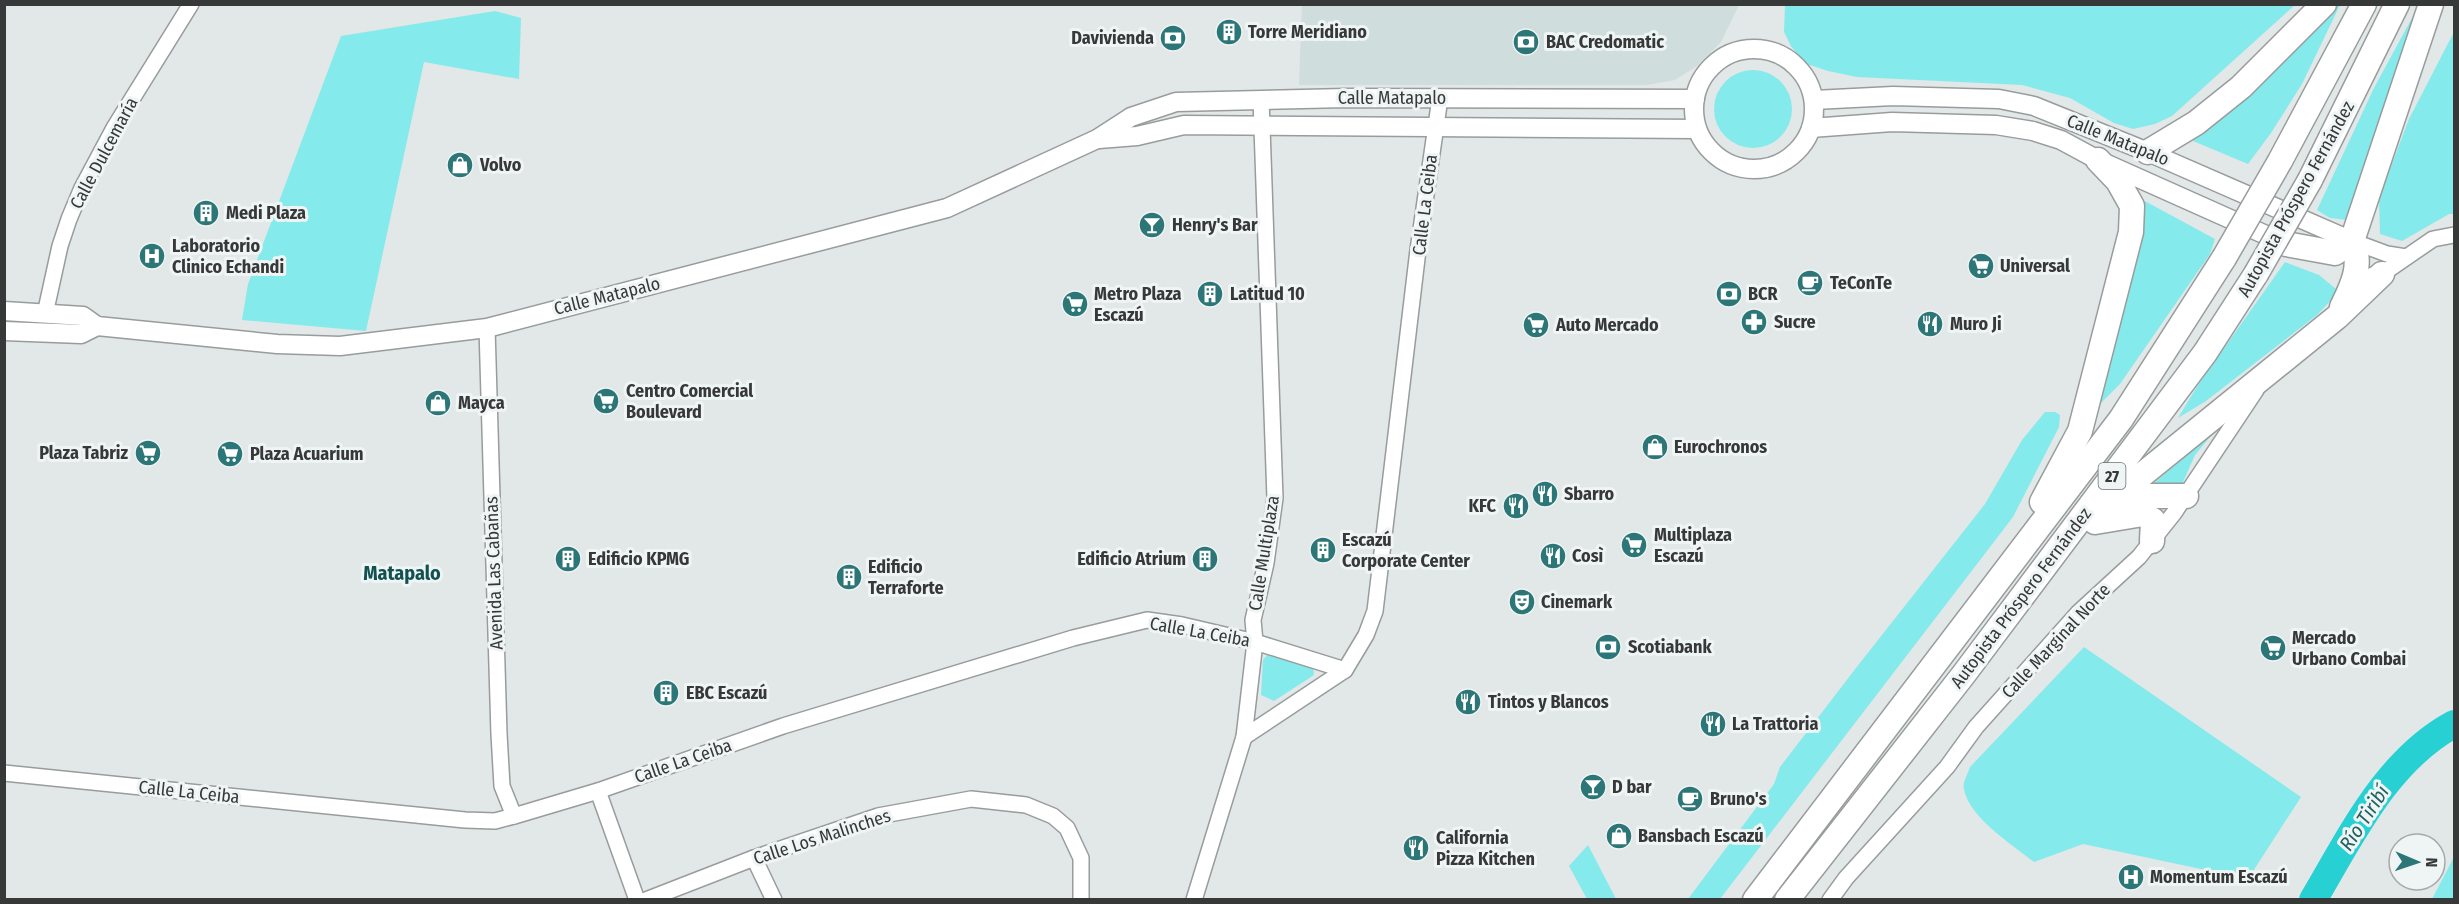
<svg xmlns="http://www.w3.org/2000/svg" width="2459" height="904" font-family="'Fira Sans Condensed',sans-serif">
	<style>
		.built { fill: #cfdddd }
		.green { fill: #85eaeb }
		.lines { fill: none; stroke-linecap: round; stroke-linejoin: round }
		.river { stroke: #27d0d2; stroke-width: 28 }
		.minor-casing { stroke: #989c9c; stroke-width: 18 }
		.tertiary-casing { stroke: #989c9c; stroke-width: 21 }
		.trunk-casing { stroke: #989c9c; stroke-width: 27 }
		.minor { stroke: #fff; stroke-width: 15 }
		.tertiary { stroke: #fff; stroke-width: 18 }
		.trunk { stroke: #fff; stroke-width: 24 }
		.trunk-bridge-casing { stroke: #989c9c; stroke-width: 27; stroke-linecap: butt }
		.trunk-bridge { stroke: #fff; stroke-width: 24 }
		.labels { text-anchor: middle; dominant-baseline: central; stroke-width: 6; stroke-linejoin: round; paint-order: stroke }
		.shield { fill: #eff4f4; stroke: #6e7171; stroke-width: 1.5 }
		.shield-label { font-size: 16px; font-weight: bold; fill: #373939 }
		.poi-label { font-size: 18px; font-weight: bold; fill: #373939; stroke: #eff4f4; text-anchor: start }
		.street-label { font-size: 18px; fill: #373939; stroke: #eff4f4 }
		.neighbourhood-label { font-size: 20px; font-weight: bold; fill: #135051; stroke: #eff4f4 }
		.water-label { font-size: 20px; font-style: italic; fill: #226161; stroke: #eff4f4 }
	</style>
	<rect width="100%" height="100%" fill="#e2e7e7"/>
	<path class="built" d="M1302,5V4L1739,5L1721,42L1697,66L1675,80L1647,85H1299Z"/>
	<g class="green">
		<path d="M1785,5V4L2295,5L2172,116L2155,124L2133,129L2114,123L2070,98L2022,85L1857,77L1828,71L1804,63L1791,46L1784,32Z"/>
		<path d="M2336,5H2340L2302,84L2271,133L2248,164L2193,141L2202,128Z"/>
		<path d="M2419,5H2422L2363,168L2355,203L2347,220L2330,218L2317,210L2374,88Z"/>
		<path d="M495,11L521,18L519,79L424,62L366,331L242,320L248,284L341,36Z"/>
		<path d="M2454,32V214H2449L2402,241L2380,234L2379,198L2409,119Z"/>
		<circle cx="1753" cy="109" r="39"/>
		<path d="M2141,199L2215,239L2210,254L2120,384L2100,404C2106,373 2111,341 2120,310C2132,264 2149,250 2141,199Z"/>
		<path d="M2285,262L2319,275L2336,289L2334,297L2317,315L2206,401L2178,418L2198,385Z"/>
		<path d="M2045,412H2055L2060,415L2059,427L2013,517L1720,899H1688L1774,784L1780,767L1856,668L1985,504L2022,440Z"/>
		<path d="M2214,432L2195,455L2179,491L2146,490Z"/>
		<path d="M2084,647L2301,797L2248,879L2083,844L2034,862C2013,845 1969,818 1964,789C1962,783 1968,774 1970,767Z"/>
		<path d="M1268,654L1313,666L1314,675L1274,701L1261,695L1263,660Z"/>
		<path d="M1588,845L1616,899H1587L1569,866Z"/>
		<path d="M2454,857V899H2432Z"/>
	</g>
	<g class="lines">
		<path class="river" d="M2313,900C2351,836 2387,760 2454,724"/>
		<defs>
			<g id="minor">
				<path d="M2352,241L2387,254L2406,257"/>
				<path d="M2373,275L2382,274L2433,239L2454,235"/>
				<path d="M45,314L60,246L69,219L82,188L114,128L191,4"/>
				<path d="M487,328L499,734L502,786L514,816"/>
				<path d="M1244,737L1345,670L1366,635L1375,611L1418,250L1440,98"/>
				<path d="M4,773L465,820L495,821L514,816L598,791L783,726L1073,638L1147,620L1182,625L1255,642L1345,670"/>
				<path d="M598,791L637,900"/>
				<path d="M754,858L774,900"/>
				<path d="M646,900L754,858L878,816L971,799L1026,805L1053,816L1067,828L1081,858V900"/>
				<path d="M1194,900L1244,737L1255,642L1253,620L1266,563L1275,498L1261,99"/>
				<path d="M1830,900L1846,878L1947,767L1976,727L2078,613L2139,557L2174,513L2256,390"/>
			</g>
			<g id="tertiary">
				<circle cx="1754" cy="109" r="60"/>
				<path d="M1814,100L1893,96L1999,99L2034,106L2148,152L2352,241"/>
				<path d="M1811,128L1892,122L1996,125L2033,131L2061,140L2098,160L2286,244"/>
				<path d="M1099,139L1137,136L1184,125L1697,129"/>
				<path d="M4,311L83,316L97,326L277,344L340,346L487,328L947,208L1097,139L1131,117L1176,102L1346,98L1695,99"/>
				<path d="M4,331L81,334L97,326"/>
			</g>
			<g id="trunk">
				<path d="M2148,152L2196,123L2241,87L2324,4"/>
				<path d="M2280,161L2364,4"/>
				<path d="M2310,180L2397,4"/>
				<path d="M2286,244L2335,253L2352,241L2431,4"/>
				<path d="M2342,307C2353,285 2363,264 2352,241"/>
				<path d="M2119,496H2186"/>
				<path d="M2042,502L2080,431L2131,232L2132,206L2118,181L2098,160"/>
				<path d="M2097,520L2132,483L2337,317L2382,274"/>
				<path d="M2095,522L2143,514L2153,520L2152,541"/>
				<path d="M1755,900L2121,419L2224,258"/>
				<path d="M1787,900L1964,674L2205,353L2256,274"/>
			</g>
		</defs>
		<use href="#minor" class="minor-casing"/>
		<use href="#tertiary" class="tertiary-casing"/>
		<use href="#trunk" class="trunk-casing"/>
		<use href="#minor" class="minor"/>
		<use href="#tertiary" class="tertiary"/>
		<use href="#trunk" class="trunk"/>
		<defs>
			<g id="trunk-bridge">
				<path d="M2224,258L2280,161"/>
				<path d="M2256,274L2310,180"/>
			</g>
		</defs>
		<use href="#trunk-bridge" class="trunk-bridge-casing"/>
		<use href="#trunk-bridge" class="trunk-bridge"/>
	</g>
	<defs>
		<symbol id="building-disc" viewBox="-11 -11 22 22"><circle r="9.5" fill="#2c7677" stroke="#eff4f4"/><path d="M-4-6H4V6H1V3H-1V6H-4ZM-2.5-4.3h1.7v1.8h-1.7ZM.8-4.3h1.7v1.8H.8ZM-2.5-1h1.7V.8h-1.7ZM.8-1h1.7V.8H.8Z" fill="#fff"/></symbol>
		<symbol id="bank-disc" viewBox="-11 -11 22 22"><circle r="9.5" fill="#2c7677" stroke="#eff4f4"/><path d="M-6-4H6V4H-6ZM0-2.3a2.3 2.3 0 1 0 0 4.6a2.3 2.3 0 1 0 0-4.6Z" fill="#fff"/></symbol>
		<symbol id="shop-disc" viewBox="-11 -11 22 22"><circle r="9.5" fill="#2c7677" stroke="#eff4f4"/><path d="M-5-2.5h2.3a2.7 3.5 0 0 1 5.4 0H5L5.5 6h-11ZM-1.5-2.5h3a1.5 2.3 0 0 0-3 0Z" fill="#fff"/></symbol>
		<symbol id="bar-disc" viewBox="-11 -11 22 22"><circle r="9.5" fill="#2c7677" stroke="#eff4f4"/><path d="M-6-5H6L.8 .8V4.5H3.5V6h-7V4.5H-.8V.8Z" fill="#fff"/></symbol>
		<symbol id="hospital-disc" viewBox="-11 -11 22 22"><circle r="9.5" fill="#2c7677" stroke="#eff4f4"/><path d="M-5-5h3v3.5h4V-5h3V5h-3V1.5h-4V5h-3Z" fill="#fff"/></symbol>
		<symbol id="supermarket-disc" viewBox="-11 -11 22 22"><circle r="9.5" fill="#2c7677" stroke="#eff4f4"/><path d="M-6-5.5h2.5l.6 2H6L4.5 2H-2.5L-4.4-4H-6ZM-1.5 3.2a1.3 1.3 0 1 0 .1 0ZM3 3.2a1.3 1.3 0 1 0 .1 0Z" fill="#fff"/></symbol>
		<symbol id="cafe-disc" viewBox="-11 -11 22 22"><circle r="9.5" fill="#2c7677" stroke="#eff4f4"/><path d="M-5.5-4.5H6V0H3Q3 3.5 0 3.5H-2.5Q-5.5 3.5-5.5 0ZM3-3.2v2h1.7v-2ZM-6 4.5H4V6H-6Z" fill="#fff"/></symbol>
		<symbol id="pharmacy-disc" viewBox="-11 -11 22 22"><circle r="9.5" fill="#2c7677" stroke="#eff4f4"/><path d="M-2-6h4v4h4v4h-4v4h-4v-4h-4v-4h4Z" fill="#fff"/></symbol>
		<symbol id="restaurant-disc" viewBox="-11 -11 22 22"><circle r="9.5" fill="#2c7677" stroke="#eff4f4"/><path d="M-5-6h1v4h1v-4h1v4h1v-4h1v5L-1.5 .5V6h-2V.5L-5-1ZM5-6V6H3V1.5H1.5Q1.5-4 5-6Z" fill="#fff"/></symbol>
		<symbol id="theatre-disc" viewBox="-11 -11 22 22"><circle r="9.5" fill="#2c7677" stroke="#eff4f4"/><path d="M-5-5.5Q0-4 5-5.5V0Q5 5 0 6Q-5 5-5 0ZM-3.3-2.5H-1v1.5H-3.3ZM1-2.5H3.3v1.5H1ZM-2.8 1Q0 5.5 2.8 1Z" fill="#fff"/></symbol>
	</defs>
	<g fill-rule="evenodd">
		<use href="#building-disc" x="1214" y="17" width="30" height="30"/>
		<use href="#bank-disc" x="1158" y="23" width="30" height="30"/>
		<use href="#bank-disc" x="1511" y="27" width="30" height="30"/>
		<use href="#shop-disc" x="445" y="150" width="30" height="30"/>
		<use href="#building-disc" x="191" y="198" width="30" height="30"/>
		<use href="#bar-disc" x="1137" y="210" width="30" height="30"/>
		<use href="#hospital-disc" x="137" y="241" width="30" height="30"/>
		<use href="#supermarket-disc" x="1966" y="251" width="30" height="30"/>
		<use href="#cafe-disc" x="1795" y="268" width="30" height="30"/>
		<use href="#building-disc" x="1195" y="279" width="30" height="30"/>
		<use href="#bank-disc" x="1714" y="279" width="30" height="30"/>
		<use href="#supermarket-disc" x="1060" y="289" width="30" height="30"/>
		<use href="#pharmacy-disc" x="1739" y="307" width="30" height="30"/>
		<use href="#restaurant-disc" x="1915" y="309" width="30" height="30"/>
		<use href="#supermarket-disc" x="1521" y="310" width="30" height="30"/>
		<use href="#supermarket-disc" x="591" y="386" width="30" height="30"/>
		<use href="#shop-disc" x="423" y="388" width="30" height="30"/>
		<use href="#shop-disc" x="1640" y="432" width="30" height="30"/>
		<use href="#supermarket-disc" x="133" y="438" width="30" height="30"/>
		<use href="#supermarket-disc" x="215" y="439" width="30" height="30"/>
		<use href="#restaurant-disc" x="1530" y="479" width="30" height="30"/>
		<use href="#restaurant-disc" x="1501" y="491" width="30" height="30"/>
		<use href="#supermarket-disc" x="1619" y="530" width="30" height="30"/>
		<use href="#building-disc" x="1308" y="535" width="30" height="30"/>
		<use href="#restaurant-disc" x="1538" y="541" width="30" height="30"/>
		<use href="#building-disc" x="553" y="544" width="30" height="30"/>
		<use href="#building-disc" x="1190" y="544" width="30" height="30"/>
		<use href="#building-disc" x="834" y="562" width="30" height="30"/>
		<use href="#theatre-disc" x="1507" y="587" width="30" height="30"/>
		<use href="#bank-disc" x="1593" y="632" width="30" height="30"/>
		<use href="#supermarket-disc" x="2258" y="633" width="30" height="30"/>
		<use href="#building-disc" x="651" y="678" width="30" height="30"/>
		<use href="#restaurant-disc" x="1453" y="687" width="30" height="30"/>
		<use href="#restaurant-disc" x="1698" y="709" width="30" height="30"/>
		<use href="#bar-disc" x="1578" y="772" width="30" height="30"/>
		<use href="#cafe-disc" x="1675" y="784" width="30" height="30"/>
		<use href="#shop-disc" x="1604" y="821" width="30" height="30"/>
		<use href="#restaurant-disc" x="1401" y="833" width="30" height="30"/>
		<use href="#hospital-disc" x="2116" y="862" width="30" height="30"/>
	</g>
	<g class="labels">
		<rect class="shield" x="2098.5" y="463" width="27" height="26" rx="4.5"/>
		<g class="shield-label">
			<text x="2112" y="476">27</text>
		</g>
		<g class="poi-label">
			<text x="1248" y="32">Torre Meridiano</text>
			<text x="1154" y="38" text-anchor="end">Davivienda</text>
			<text x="1546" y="42">BAC Credomatic</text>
			<text x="480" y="165">Volvo</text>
			<text x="226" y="213">Medi Plaza</text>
			<text x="1172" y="225">Henry's Bar</text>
			<text x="172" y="246">Laboratorio<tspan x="172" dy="21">Clinico Echandi</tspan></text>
			<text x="2000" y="266">Universal</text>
			<text x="1830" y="283">TeConTe</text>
			<text x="1094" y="294">Metro Plaza<tspan x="1094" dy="21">Escazú</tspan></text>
			<text x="1230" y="294">Latitud 10</text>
			<text x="1748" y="294">BCR</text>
			<text x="1774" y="322">Sucre</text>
			<text x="1950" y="324">Muro Ji</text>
			<text x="1556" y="325">Auto Mercado</text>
			<text x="626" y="391">Centro Comercial<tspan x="626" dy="21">Boulevard</tspan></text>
			<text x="458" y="403">Mayca</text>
			<text x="1674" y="447">Eurochronos</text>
			<text x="128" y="453" text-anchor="end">Plaza Tabriz</text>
			<text x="250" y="454">Plaza Acuarium</text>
			<text x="1564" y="494">Sbarro</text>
			<text x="1496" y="506" text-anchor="end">KFC</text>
			<text x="1654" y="535">Multiplaza<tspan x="1654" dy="21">Escazú</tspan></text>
			<text x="1342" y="540">Escazú<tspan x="1342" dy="21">Corporate Center</tspan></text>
			<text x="1572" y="556">Così</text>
			<text x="588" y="559">Edificio KPMG</text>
			<text x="1186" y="559" text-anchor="end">Edificio Atrium</text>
			<text x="868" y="567">Edificio<tspan x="868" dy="21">Terraforte</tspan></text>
			<text x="1541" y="602">Cinemark</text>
			<text x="2292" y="638">Mercado<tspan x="2292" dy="21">Urbano Combai</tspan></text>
			<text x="1628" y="647">Scotiabank</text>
			<text x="686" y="693">EBC Escazú</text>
			<text x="1488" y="702">Tintos y Blancos</text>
			<text x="1732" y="724">La Trattoria</text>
			<text x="1612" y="787">D bar</text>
			<text x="1710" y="799">Bruno's</text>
			<text x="1638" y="836">Bansbach Escazú</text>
			<text x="1436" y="838">California<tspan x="1436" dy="21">Pizza Kitchen</tspan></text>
			<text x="2150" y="877">Momentum Escazú</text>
		</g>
		<g class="street-label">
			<text x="1392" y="98">Calle Matapalo</text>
			<text transform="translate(2118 140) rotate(22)">Calle Matapalo</text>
			<text transform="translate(104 153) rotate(-62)">Calle Dulcemaría</text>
			<text transform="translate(2296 199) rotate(-61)">Autopista Próspero Fernández</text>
			<text transform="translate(1425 205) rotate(-83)">Calle La Ceiba</text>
			<text transform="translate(607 296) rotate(-14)">Calle Matapalo</text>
			<text transform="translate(1264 553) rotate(-81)">Calle Multiplaza</text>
			<text transform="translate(494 573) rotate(-92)">Avenida Las Cabañas</text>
			<text transform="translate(2021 598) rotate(-53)">Autopista Próspero Fernández</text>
			<text transform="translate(1200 632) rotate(10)">Calle La Ceiba</text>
			<text transform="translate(2056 641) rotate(-47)">Calle Marginal Norte</text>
			<text transform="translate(683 761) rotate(-19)">Calle La Ceiba</text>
			<text transform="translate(189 792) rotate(6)">Calle La Ceiba</text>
			<text transform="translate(822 837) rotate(-18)">Calle Los Malinches</text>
		</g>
		<g class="neighbourhood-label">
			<text x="402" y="573">Matapalo</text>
		</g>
		<g class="water-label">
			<text transform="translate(2364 818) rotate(-57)">Río Tiribí</text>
		</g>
	</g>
	<rect width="2459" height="904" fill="none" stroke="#373939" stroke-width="12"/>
	<g transform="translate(2417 862) rotate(92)"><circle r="28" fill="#eff4f4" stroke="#a5a9a9" stroke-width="1.5"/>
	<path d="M0-4.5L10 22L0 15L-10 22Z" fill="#2c7677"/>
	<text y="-9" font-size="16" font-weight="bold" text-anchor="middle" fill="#373939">N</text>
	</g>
</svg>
